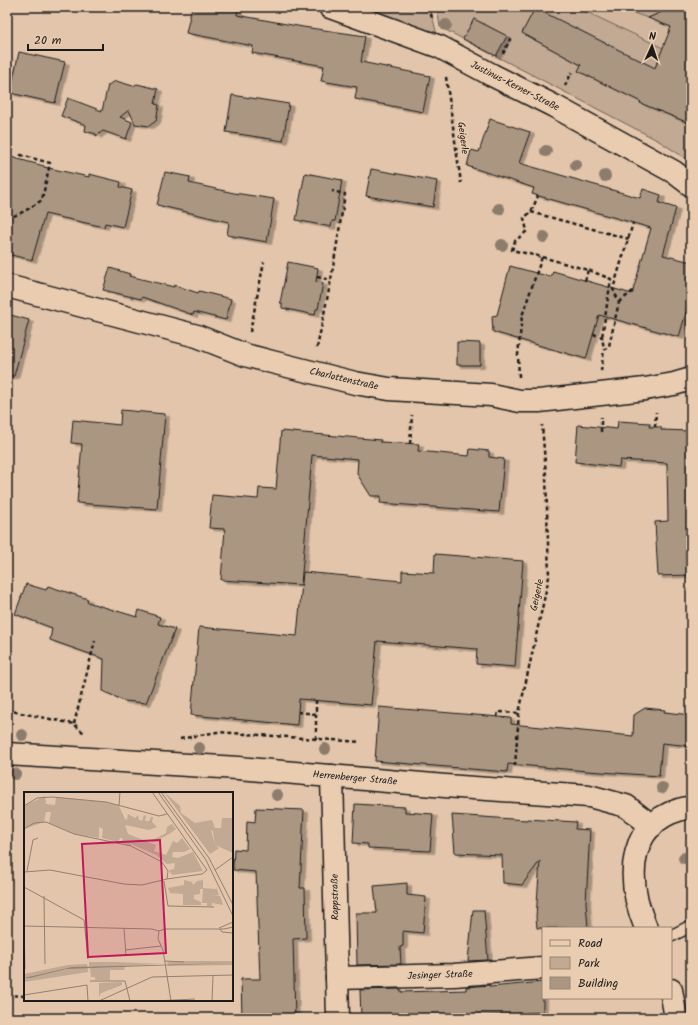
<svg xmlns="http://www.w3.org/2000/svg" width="698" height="1025" font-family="Kalam,sans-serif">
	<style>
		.built { fill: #d2b79e }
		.green { fill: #c1a993; stroke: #6e6258 }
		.building { fill: #ab9682; stroke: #1c1c1c; filter: url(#shadow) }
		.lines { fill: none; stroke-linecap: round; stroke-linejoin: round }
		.lane-casing { stroke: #1c1c1c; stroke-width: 14 }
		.street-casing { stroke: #1c1c1c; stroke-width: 25 }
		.path { stroke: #1c1c1c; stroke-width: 2.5; stroke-dasharray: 4 3; stroke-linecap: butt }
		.lane { stroke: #eaccb0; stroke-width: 11 }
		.street { stroke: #eaccb0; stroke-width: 22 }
		.tree { fill: #8c7b6c }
		.labels { text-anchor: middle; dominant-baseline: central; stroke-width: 3; stroke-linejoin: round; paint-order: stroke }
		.street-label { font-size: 10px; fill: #1c1c1c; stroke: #eaccb0 }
		.inset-road { fill: none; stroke: #938171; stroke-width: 1 }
		.view { fill: #c2185b; fill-opacity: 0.15; stroke: #c2185b; stroke-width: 2 }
		.inset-edge { fill: none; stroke: #1c1c1c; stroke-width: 2 }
	</style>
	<defs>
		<filter id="shadow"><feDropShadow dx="4.5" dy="2.5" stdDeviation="0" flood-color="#0004"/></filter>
	</defs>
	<rect width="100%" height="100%" fill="#e2c5aa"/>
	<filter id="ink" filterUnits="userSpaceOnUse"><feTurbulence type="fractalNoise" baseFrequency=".025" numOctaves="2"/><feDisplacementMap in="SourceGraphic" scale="8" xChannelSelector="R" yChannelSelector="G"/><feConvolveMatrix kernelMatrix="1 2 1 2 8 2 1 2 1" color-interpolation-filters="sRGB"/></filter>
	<g filter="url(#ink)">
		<path class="built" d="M576,7H691V162L659,141L618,119L652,42Z"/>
		<g class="green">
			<path d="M354,7H430L440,47Z"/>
			<path d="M437,7H576L663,48L641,103L691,124V162L659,141L440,27Z"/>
			<path d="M621,7H673L648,18L618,8Z"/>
		</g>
		<g class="building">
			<path d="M192,7H238L237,15L303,27L365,36L361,62L430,76L423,112L355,99L357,87L321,81L324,66L252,53L253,46L186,33Z"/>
			<path d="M673,7H691V124L640,103L641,102L578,71L581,65L522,33L535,8L655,68L671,27L648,18Z"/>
			<path d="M474,19L507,36L496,56L463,39Z"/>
			<path d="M19,52L65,62L55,103L10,93Z"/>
			<path d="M116,81L133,86L137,84L158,89L155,104L159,105L156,121L149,126L135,124L129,110L120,117L132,122L126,139L103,131L96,136V134L85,131L86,125L61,116L68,98L102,111L108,85Z"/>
			<path d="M232,95L289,104L283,141L226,132Z"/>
			<path d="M490,119L530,132L519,163L640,198L643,189L661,195L659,203L676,208L663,255L691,262V295L679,337L599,315L586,359L493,332L492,316L497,315L510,266L551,277L553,271L632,294L651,228L532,194L534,188L467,166L471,150L479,152Z"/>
			<path d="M7,156L44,166V167L89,177V174L121,182L120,187L132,190L123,227L105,223L104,227L45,214L32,260L7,254Z"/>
			<path d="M371,169L437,181L433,207L366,196Z"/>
			<path d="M165,172L190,177L189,183L234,193L274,199L267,242L227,235L229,222L157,205Z"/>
			<path d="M305,173L342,180L335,221H332L331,227L296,220Z"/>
			<path d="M288,262L318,268L316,282L323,283L318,309H316L315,315L282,308V303H280Z"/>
			<path d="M110,268L130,274L129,276L174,287V285L198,293L199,291L231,299L226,320L194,312L193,315L142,297L141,299L103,290Z"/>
			<path d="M7,314L29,320L14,376H7Z"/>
			<path d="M457,342L480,343V365H457Z"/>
			<path d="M121,410L165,414L157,509L77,503L82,444L71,443L73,420L120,425Z"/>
			<path d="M618,421L650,423L649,427H661V430L690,431V520H691V575L658,576L655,522L668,521L667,463L620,460L619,467L575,462L578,425L617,429Z"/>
			<path d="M281,431L381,440L380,442L419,444L418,451L469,456L470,449L489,451V457L504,459L499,512L380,503L381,496H371L357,474L358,459L312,455L301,585L221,580L225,529L209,528L212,495L258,499L259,488L276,489Z"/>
			<path d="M435,554L523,561L515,667L476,664L477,649L377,641L371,705L299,699L297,725L191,715L199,627L297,636L303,572L402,581V571L434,573Z"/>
			<path d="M26,584L46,590L48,586L88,599L87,602L137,617L139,610L160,617L158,624L175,629L146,703L124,701L103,691L104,659L50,640L52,628L15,614Z"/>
			<path d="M379,707L511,718V724L633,736L634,715L645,708L665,710L664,712L691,715V746L662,743L659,776L587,771L508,764L507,772L375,761Z"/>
			<path d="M355,804L405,807V812L433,814L430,851L368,848V844L353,843Z"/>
			<path d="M256,808L304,810L300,888H305L306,938L293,939L295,1018H242L241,979H260L256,872L233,870L234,849L246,850L247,821L255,822Z"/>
			<path d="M452,815L527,820V819L576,822L575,829L590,830L586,903L588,928H537L536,917L540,861L522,885L503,883L502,855L455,853Z"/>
			<path d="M407,883V895L426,897L423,933L403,931V946L400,947L401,964L357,965L356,913H377L374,886Z"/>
			<path d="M473,910H484L488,960L468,961Z"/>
			<path d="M543,982V1012L468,1018H361L360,990L401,989V992L466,990V987L490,985V987Z"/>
		</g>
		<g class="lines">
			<defs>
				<path id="lane" d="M671,936L689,927"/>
				<g id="street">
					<path d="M330,7L440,47L492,75L554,106L674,172L691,185"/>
					<path d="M7,286L197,336L245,355L272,362L355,383L389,389L491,395L520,401H539L645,389L674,384L691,379"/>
					<path d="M7,754L238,768L445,786L589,796L626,806L652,826"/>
					<path d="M332,776L338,1018"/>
					<path d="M646,928C625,878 626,818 691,807"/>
					<path d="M337,978L454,975L543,968"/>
					<path d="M671,990L676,1018"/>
				</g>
			</defs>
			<use href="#lane" class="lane-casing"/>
			<use href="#street" class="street-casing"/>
			<g class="path">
				<path d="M429,7L432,18"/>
				<path d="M503,54L511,37"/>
				<path d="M446,77L461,183"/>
				<path d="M565,86L572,72"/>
				<path d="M531,212L629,239"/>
				<path d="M7,219L25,211L42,200L50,163L21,155V159"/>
				<path d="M542,257L588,270L611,279L602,337"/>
				<path d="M317,277L331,280"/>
				<path d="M585,281L588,270"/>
				<path d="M619,302L633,291"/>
				<path d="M250,332L264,262"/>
				<path d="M593,334L602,337L604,349"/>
				<path d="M317,348L331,280L345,194L332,191"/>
				<path d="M601,371L604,350L609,346L619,302L613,289L633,223"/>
				<path d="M519,377L518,355L522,316L542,257L512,250L515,241L527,231L524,218L531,212L538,196"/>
				<path d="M655,427L656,412"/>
				<path d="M601,432V417"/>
				<path d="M410,444L412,415"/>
				<path d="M7,710L74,724L85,734"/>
				<path d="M298,712L316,714"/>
				<path d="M497,717L498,712L519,713"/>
				<path d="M74,724L95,641"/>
				<path d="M180,739L217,732L361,742"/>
				<path d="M316,739V700"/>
				<path d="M515,766L519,713L549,577L546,475L542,425"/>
				<path d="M7,995L25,996"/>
			</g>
			<use href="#lane" class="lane"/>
			<use href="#street" class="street"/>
		</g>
		<g class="tree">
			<circle cx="446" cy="25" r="6"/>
			<circle cx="546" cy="151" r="6"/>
			<circle cx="576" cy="165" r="6"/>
			<circle cx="605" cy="176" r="6"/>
			<circle cx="499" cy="209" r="6"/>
			<circle cx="544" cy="237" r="6"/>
			<circle cx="502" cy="245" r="6"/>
			<circle cx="22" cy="735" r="6"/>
			<circle cx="199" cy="748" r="6"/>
			<circle cx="325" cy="749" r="6"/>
			<circle cx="15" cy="774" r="6"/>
			<circle cx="662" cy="788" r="6"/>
			<circle cx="277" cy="795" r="6"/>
			<circle cx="684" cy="858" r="6"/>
		</g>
	</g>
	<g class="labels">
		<g class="street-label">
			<text transform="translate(515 86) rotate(27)">Justinus-Kerner-Straße</text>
			<text transform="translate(463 138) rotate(83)">Geigerle</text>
			<text transform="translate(344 379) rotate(13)">Charlottenstraße</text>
			<text transform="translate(537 595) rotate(-78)">Geigerle</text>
			<text transform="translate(355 778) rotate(5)">Herrenberger Straße</text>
			<text transform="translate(335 897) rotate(-91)">Rappstraße</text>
			<text transform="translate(440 975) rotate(-2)">Jesinger Straße</text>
		</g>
	</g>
	<g transform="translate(24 792)">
		<rect width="209" height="209" fill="#e2c5aa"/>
		<path d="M140,0L156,14L157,21L171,31L188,28L191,36H197L198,26H209V61L191,53L189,39L187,38L191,53L195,56L186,62ZM21,4L22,12L31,13L32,5L82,10L95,14L101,27L103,28L104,22L111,26L114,23L115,28L118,29L120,23L122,24L121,29H125L127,25H129L128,30L133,35L125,38L101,33L104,42L132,53L130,59L142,63L149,49L153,51L158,46L166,57L160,60H149L148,65L154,66L169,60L179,79L148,83L145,78L150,77L151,71L143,72L132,63L107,52L106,46L107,54L97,51L99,46H96L94,50L78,46L79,37L75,35V46L50,42L25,31L27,20H22L20,30L0,37V14ZM148,32L152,37L145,42L130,50L127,49L142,41L143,35ZM160,88L168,90L169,93L173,89L179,88V96L192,97V95L195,103L190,104H196L199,113L188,111V114H183V111H178L179,97H176V102L170,103V107L177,110V113H159V102L146,101L144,96L160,93ZM160,169H209V173L144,174L143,170ZM65,170H93L138,172L70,175L65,174ZM63,172L64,180L0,190V182L44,173ZM101,175L100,178H86V188H71V185H67L66,176ZM98,190V193L77,201L75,205V191Z" fill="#c1a993"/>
		<path d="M209,171L42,177L6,186H0L48,175Z" fill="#958474"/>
		<path class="inset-road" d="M128,0L183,78M134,0L182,68L209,124M137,0L185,66L209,113M0,14L13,6L28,5L82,10L135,24L143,22M95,14L96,0M0,37L10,31L22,30L50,42L107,54L138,70L144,79L143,87M191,78L209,65M3,79L9,48L14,46M0,80L26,78L100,92L118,93L143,87L178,82L183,78M140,89L144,114L190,115M0,95L60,128L64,167M20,104L21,172M0,134L128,137L135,139M0,134L1,177M100,136L102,164M195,136L209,130M196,137L198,140L209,141M135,139L141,137H200L209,135M135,139L134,147L139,158L147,209M101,158L137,154M141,169L160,170M66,189H101L106,209M0,203L63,193L64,209M75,209L128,185L209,183M130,209L171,207M188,209L189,184"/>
		<path class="view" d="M136,48L142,161L64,165L58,52Z"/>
		<rect width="209" height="209" class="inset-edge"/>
	</g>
	<rect width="698" height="1025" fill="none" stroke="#eaccb0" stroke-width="24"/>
	<rect x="12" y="12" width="674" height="1001" fill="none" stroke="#1c1c1c" stroke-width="1.5" filter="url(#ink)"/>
	<rect x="542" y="927" width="130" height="72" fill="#eaccb0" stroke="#988675"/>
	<rect x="550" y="940" width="20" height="6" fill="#eaccb0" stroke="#988675"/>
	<text x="578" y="947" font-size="12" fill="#1c1c1c">Road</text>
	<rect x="550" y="957" width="20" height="12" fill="#c1a993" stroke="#988675"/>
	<text x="578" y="967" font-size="12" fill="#1c1c1c">Park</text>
	<rect x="550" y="977" width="20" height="12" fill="#ab9682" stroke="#988675"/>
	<text x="578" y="987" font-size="12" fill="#1c1c1c">Building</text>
	<g transform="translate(652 46) rotate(3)" stroke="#eaccb0" stroke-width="3" paint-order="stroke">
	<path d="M0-3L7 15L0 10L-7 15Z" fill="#1c1c1c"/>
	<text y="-6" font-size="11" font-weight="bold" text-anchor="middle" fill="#1c1c1c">N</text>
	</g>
	<path d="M28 44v6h75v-6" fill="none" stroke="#1c1c1c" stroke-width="2"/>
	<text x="34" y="44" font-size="12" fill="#1c1c1c" stroke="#eaccb0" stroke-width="3" paint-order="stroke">20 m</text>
</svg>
